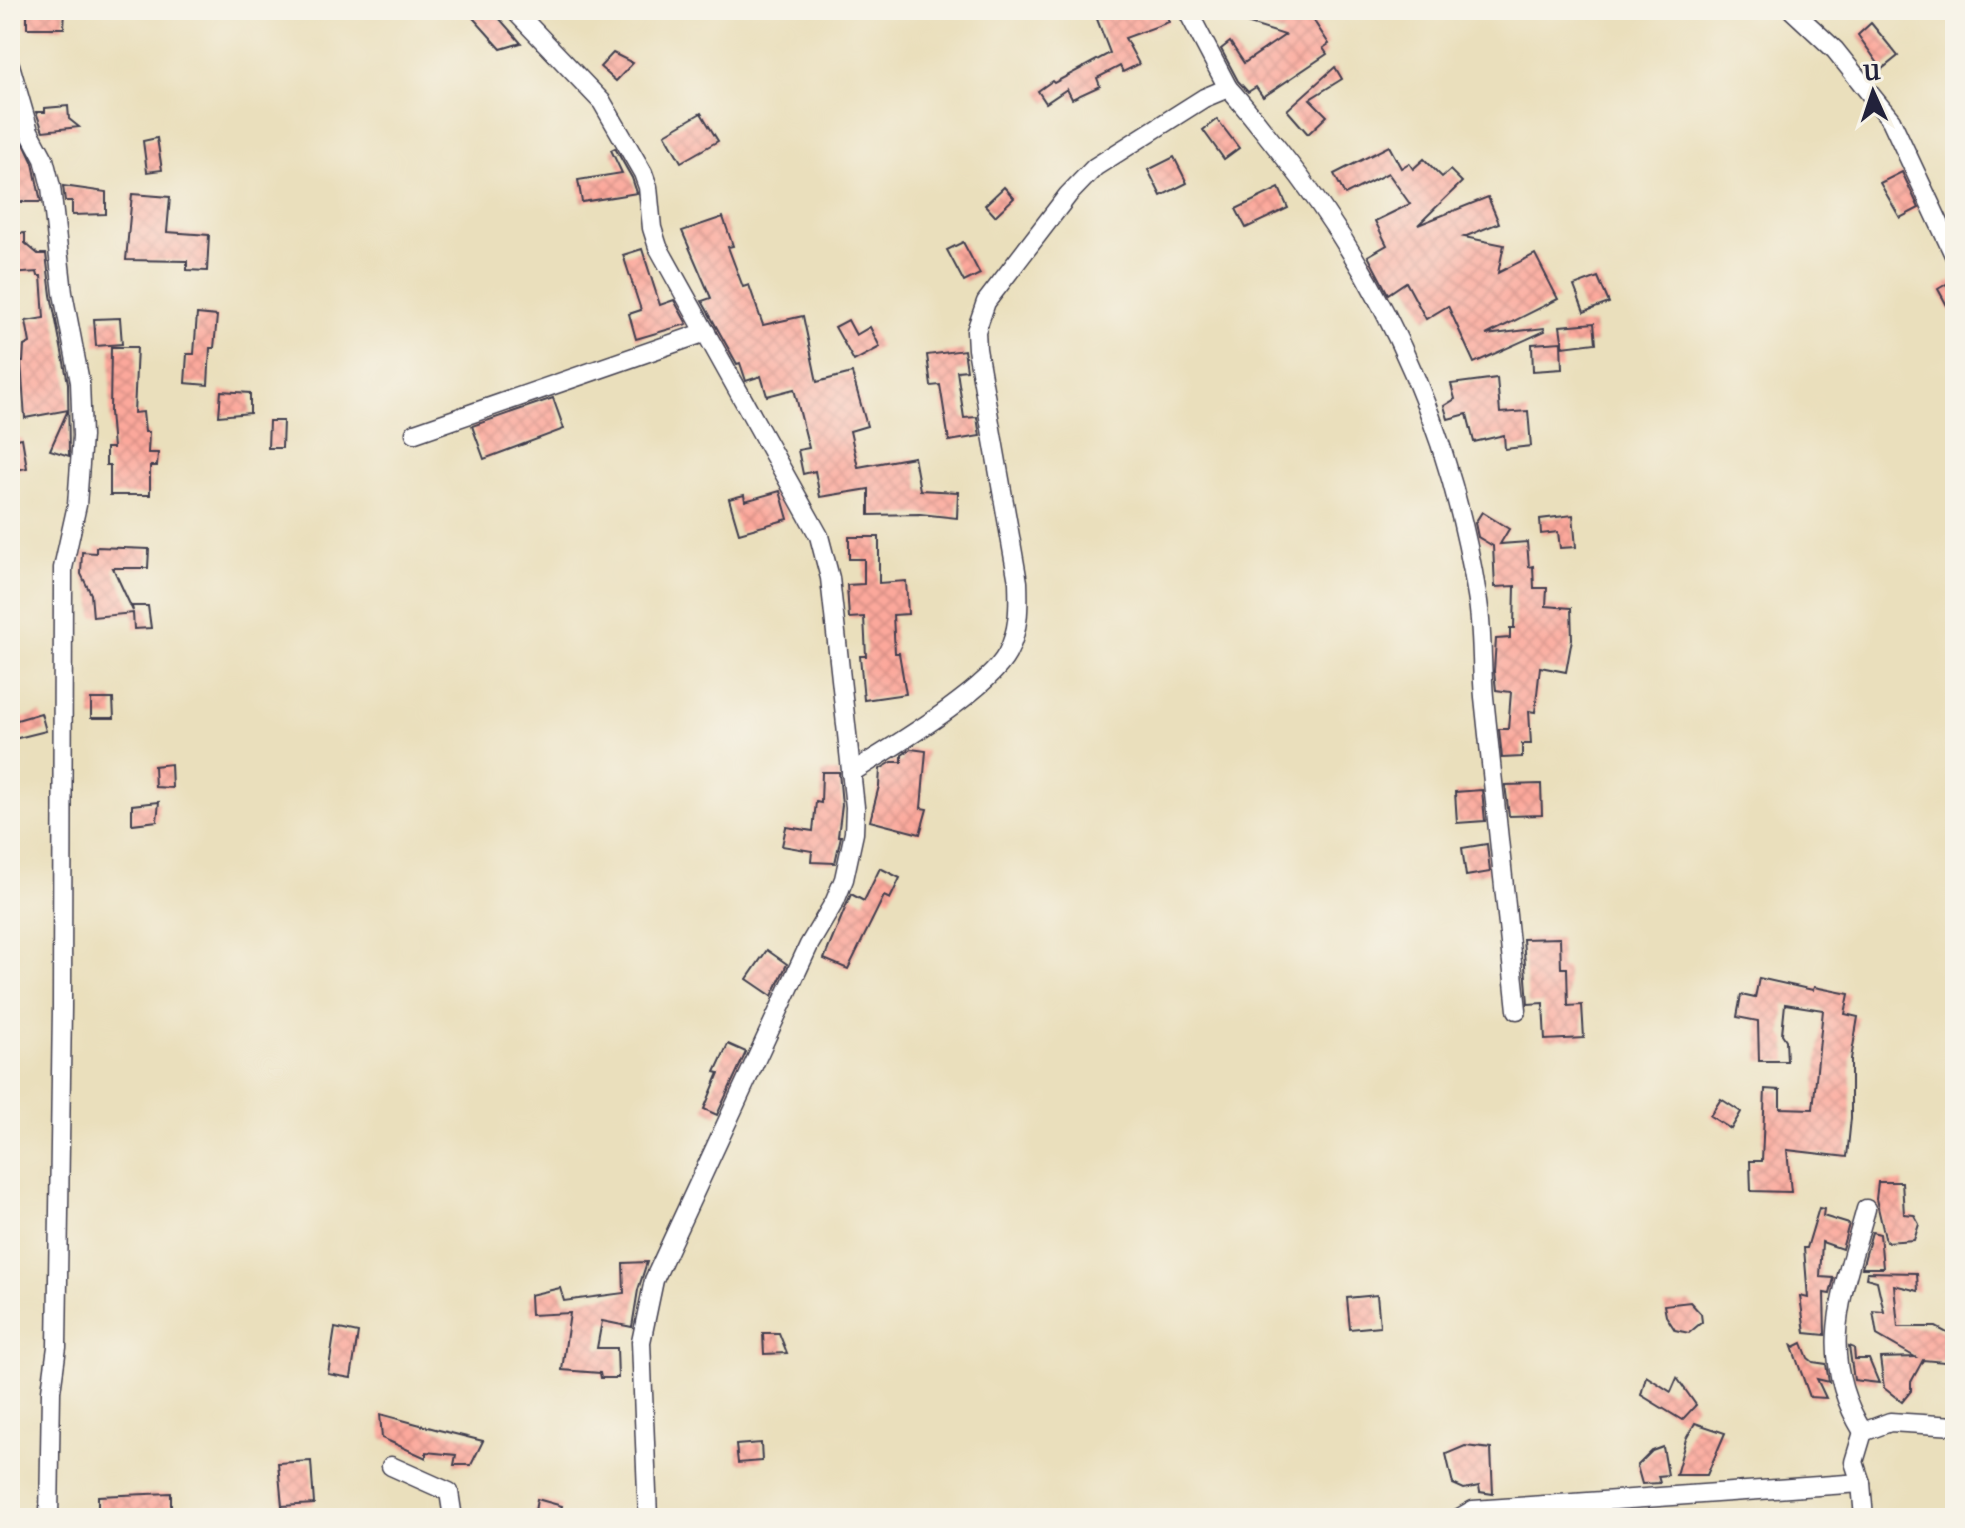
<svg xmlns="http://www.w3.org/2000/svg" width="1965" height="1528" font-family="'IM FELL French Canon',serif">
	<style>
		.building { fill: url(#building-cross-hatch) }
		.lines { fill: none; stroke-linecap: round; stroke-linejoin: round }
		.minor-casing { stroke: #403e4e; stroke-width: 21 }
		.minor { stroke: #fff; stroke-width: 18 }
	</style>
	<defs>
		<pattern id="building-cross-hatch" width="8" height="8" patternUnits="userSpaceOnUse" patternTransform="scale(2)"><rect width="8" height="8" fill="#fca89b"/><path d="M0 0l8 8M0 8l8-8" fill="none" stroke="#d89086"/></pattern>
	</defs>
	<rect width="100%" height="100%" fill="#f7f3e8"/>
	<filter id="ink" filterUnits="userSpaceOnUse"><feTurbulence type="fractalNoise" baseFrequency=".0125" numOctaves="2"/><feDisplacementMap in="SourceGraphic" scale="16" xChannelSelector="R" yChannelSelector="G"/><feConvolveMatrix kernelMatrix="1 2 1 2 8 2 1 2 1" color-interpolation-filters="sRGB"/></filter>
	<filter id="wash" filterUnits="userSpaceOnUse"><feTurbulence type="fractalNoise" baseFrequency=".006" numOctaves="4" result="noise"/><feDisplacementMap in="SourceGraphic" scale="32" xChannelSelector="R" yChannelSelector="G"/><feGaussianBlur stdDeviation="1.8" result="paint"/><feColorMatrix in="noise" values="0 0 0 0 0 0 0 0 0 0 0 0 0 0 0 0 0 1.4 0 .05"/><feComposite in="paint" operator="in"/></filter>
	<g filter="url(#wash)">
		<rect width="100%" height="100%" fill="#eadfbc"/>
		<g id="blocks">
			<g class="building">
				<path d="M27,10H65L64,28H27Z"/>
				<path d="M466,10H492L521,43L501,49Z"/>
				<path d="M1122,10H1165L1169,22L1125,38L1139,64L1123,72L1120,66L1097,78L1100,86L1072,99L1067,89L1046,103L1038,91L1052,81L1054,83L1110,53L1097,19Z"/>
				<path d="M1214,10H1332L1314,21L1329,44L1323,48L1327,54L1263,97L1256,87L1248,92L1238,81L1221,49L1230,42L1244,63L1285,35L1214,13Z"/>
				<path d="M1871,23L1898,56L1882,69L1858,35Z"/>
				<path d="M613,53L633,63L616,81L600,67Z"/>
				<path d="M1335,67L1342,79L1310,99L1327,116L1308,134L1287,110Z"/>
				<path d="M68,106L69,119L79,127L43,131L36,112H45V108Z"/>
				<path d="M701,113L718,141L681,162L665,134Z"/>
				<path d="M10,114L33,163L41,202H15L14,185H20L17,148L13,129L10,130Z"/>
				<path d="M1217,119L1239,148L1224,159L1203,130Z"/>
				<path d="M157,138L162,170L147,172L143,141Z"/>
				<path d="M1389,146L1401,168L1409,163L1413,169L1424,159L1442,177L1450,170L1462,182L1418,225L1488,197L1499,223L1464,237L1504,245L1498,273L1535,254L1558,299L1486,335L1544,328L1545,331L1474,363L1448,306L1426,319L1406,282L1388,294L1368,256L1387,245L1375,221L1410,204L1388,173L1345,195L1334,174Z"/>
				<path d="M615,148L632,178L637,193L582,202L578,180L622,173L611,150Z"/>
				<path d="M1174,157L1187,183L1161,196L1148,170Z"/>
				<path d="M1902,172L1919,208L1900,218L1880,183Z"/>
				<path d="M63,186L106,192V214L72,215V201H65Z"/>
				<path d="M1004,187L1014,198L995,216L985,205Z"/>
				<path d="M1279,188L1288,208L1246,228L1236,209Z"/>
				<path d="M132,194L170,197L167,232L209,235L207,271L187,270V261L126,260Z"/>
				<path d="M723,217L733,246L728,247L743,287L749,285L763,325L803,316L817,382L852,373L867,426L850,431L858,467L914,457L920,490L958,492L957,518L920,514L869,515V489L820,497L815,471L803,474L798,450L809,448L794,389L767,396L761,376L746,381L740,363L737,364L702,301L711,298L682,231Z"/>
				<path d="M25,233V243L38,254H46L51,295L68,383L69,456L50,450L68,410L25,418L21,362H23L24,346L30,343L26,321L44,318L41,276H38L37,272L10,274V234Z"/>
				<path d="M963,242L980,274L964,282L947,250Z"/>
				<path d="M642,249L660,305L674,300L687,324L636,339L629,314L641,310L623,255Z"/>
				<path d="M1598,277L1609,303L1584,312L1574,286Z"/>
				<path d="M1955,279V320L1938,289Z"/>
				<path d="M197,314L217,316L214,348H210L208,385L185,383L187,354H194Z"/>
				<path d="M120,318L122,344L96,346L94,319Z"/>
				<path d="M848,320L856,335L870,327L880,347L854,361L835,327Z"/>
				<path d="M1594,323L1596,343L1563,347L1560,326Z"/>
				<path d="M1561,342L1562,369L1533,371L1532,344Z"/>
				<path d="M111,347H137L134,413L143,412L145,432H149L148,453H158L157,466H150V495H110V465H106V448H113L110,412Z"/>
				<path d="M964,350L967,370L957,371L964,418L977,417L980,436L949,441L940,385L931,386L927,355Z"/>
				<path d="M1497,378L1500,413L1528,411L1531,446L1505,449L1504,435L1474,442L1467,414L1448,419L1444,406L1455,399L1451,384Z"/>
				<path d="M221,391L250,393V413L219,416Z"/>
				<path d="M553,398L564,429L484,459L472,426Z"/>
				<path d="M269,421H283L282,448H268Z"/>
				<path d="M22,438L27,468L10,471V440Z"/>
				<path d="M780,491L788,519L739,533L729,499L744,495L745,501Z"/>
				<path d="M1482,512L1509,529L1500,544L1527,542L1529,567L1533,566L1534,588H1547L1546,606L1571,608L1572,639L1566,672L1540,667L1535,712L1529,711L1531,744H1522V757L1502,758L1499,729H1508L1511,692L1496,690L1494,671L1496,639L1510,638V628H1514L1515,586L1495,587L1493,546L1478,537L1475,523Z"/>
				<path d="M1573,515L1576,547L1560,548L1558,532L1541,534L1540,519Z"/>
				<path d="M849,537H879V583L906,581L908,614L893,615L895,653H899L906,694L864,700L860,656H866L864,617L849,618L847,585L864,584V559H849Z"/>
				<path d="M96,547L149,549L148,568H113L133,611L132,606H148L151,628L134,629L133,613L93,617L91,594L81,574L82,552L96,553Z"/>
				<path d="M91,699H113L114,718H91Z"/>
				<path d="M41,713L46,731L10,740V722Z"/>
				<path d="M911,749L926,751L921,808L927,809L920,834L870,821L879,786L880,769L892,762H902V755Z"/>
				<path d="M171,764L172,788L155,787L154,766Z"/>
				<path d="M822,772H839L842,805L838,836H841L835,863L811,862L812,851L782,846L786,827L813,831L816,802L821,803Z"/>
				<path d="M1541,784L1542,815L1509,816L1505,785Z"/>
				<path d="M1482,790L1485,821L1457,823L1455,792Z"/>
				<path d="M159,802L157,821L132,824V805Z"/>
				<path d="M1487,844L1490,872L1466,876L1462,848Z"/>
				<path d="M880,868L900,878L890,899L884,896L848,969L824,959L851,894L864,901Z"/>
				<path d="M1560,938L1561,968H1567L1568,1006L1582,1005L1584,1038L1545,1040L1543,1003L1528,1004L1523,939Z"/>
				<path d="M767,950L787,964L772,996L747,979Z"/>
				<path d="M1759,978L1813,990L1814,987L1849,994L1845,1014L1858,1017L1851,1059V1118L1847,1157L1787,1150L1791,1192L1751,1191L1750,1161H1762L1765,1089L1780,1090V1108L1813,1109L1823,1010L1785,1004L1782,1034L1786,1040L1787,1061H1759L1758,1021L1737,1017L1741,995L1755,998Z"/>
				<path d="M728,1044L746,1052L717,1115L704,1109L719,1073L715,1072Z"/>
				<path d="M1721,1099L1741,1112L1731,1129L1710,1116Z"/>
				<path d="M1878,1182H1902L1904,1214L1914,1215L1919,1224L1914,1240L1886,1242L1876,1199Z"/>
				<path d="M1819,1208L1824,1209L1823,1216L1849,1224L1842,1249L1822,1242L1820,1277L1834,1278L1830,1294L1824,1293L1825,1335L1805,1333L1800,1296L1808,1298L1804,1248H1807Z"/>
				<path d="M1872,1232L1880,1234L1883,1268H1862Z"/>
				<path d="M647,1262L638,1290L632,1327L602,1321L597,1348H617L618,1378H601L600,1373L562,1370L570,1313L531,1315L530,1295L560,1288L564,1301L624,1293L623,1263Z"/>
				<path d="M1867,1272L1917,1273L1918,1291L1894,1285L1898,1327H1936L1955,1337V1363L1923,1360L1911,1382V1391L1902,1402L1884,1388L1880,1358L1915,1357L1877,1335L1873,1311L1884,1312L1877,1281L1866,1278Z"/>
				<path d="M1377,1295L1380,1326L1350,1329L1347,1298Z"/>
				<path d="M1690,1302L1701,1314L1702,1322L1689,1333L1675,1330L1666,1316L1664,1305Z"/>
				<path d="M335,1328L358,1333L351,1378L328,1374Z"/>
				<path d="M763,1333H779L787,1353L764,1354Z"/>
				<path d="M1802,1343L1808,1358L1813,1362L1826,1364L1829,1382L1817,1379L1826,1398L1810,1397L1791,1344L1794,1347Z"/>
				<path d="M1849,1346L1854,1348L1855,1359H1869L1879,1383L1854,1380Z"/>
				<path d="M1646,1376L1671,1392L1677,1378L1696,1405L1682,1420L1641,1395Z"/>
				<path d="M380,1414L439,1430L483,1441L471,1465H454L456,1455L426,1452V1458L382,1438Z"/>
				<path d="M1695,1423L1725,1433L1707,1475H1676L1686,1439Z"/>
				<path d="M761,1443L762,1461L738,1463L736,1445Z"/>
				<path d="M1465,1446L1491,1449L1493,1494L1480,1492L1479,1486L1464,1489L1453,1484L1446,1454Z"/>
				<path d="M1663,1447L1668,1475L1658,1476L1660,1483L1642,1484L1637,1466L1652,1451Z"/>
				<path d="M311,1461L314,1504L282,1506L278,1463Z"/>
				<path d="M171,1493V1516L98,1518V1496Z"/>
				<path d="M537,1499L562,1506L559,1518H534Z"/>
			</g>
		</g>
	</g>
	<g filter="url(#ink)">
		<use href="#blocks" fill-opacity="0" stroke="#403e4e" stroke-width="2"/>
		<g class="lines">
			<defs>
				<g id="minor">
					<path d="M514,10L602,102L643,173L648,187L652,228L658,247L819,536L830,578L855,807L854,833L844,879L835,901L809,945L654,1280L641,1342L648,1518"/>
					<path d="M1187,10L1228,88"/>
					<path d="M1792,10L1835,50L1891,120L1955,257"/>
					<path d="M10,65L29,131L44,159L51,187L63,293L80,382L82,436L77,505L63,568L62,1008L57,1347L51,1391L49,1518"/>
					<path d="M415,433L706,332"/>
					<path d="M851,773C890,748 987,691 1007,654C1019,631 1019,608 1018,582L977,349L976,331L986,302L1068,195L1095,167L1204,98L1228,88C1246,107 1261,128 1278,149C1384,280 1450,428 1477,595C1483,629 1481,664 1484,697C1495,802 1506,906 1517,1010"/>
					<path d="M1863,1432C1814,1353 1844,1290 1866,1209"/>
					<path d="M391,1466L449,1492L453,1518"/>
					<path d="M1459,1518L1473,1510L1861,1483"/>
					<path d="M1864,1518L1861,1483L1854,1462L1863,1432L1890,1422L1955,1426"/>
				</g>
			</defs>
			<use href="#minor" class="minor-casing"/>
			<use href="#minor" class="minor"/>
		</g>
	</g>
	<rect width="1965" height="1528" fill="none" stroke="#f7f3e8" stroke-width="40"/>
	<g transform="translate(1873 92) rotate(357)" stroke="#f7f3e8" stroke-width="6" paint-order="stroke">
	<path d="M0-6L14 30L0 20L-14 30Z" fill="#22223b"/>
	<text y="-12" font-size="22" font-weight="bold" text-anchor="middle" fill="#22223b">U</text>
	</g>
</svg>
